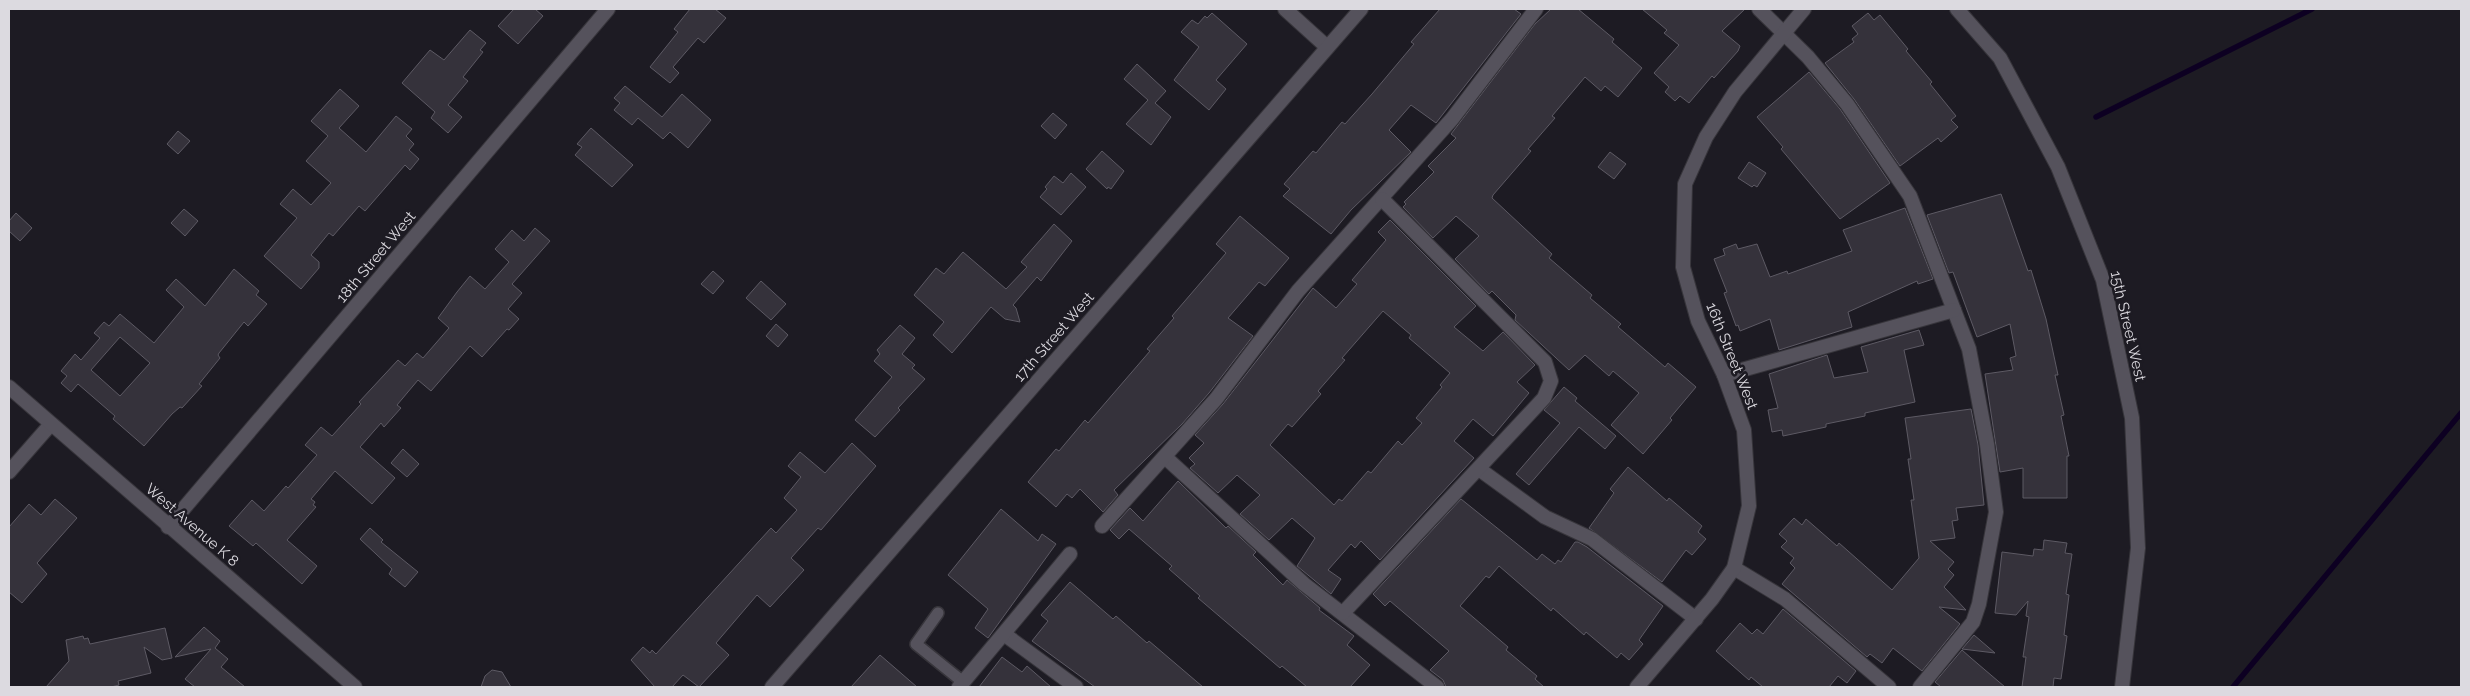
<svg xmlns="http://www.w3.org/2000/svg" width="2470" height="696" font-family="Raleway,sans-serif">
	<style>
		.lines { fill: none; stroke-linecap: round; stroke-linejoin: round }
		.stream { stroke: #0d0022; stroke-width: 5.5 }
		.building { fill: #35323b; stroke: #5d5a64; fill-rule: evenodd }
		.service-casing { stroke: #37353b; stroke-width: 14 }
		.minor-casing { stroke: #37353b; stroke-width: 16 }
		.tertiary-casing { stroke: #37353b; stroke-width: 16 }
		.service { stroke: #55525c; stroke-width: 11 }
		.minor { stroke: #55525c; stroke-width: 14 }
		.tertiary { stroke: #55525c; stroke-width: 14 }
		.labels { text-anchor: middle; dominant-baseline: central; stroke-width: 5; stroke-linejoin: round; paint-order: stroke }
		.street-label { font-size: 15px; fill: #dcdae0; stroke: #1d1b23 }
	</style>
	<rect width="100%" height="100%" fill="#1d1b23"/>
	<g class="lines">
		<g class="stream">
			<path d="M2096,117L2312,9"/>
			<path d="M2233,687L2461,413"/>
		</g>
	</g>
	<g class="building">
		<path d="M514,9H535L543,16L518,44L498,26Z"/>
		<path d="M690,9H715L726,18L704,43L698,38L673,67L679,73L670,83L650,67L678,32L674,29Z"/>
		<path d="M1440,9H1514L1521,14L1436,123L1411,105L1389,130L1411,152L1351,210L1331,234L1283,196L1290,189L1284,184L1313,151L1316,153L1342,122L1345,124L1372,94L1414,44L1411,42Z"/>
		<path d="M1551,9H1578L1614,39L1612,42L1642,68L1618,97L1605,86L1601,91L1585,77L1552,116L1555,118L1528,149L1531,151L1493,195L1492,198L1552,254L1549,258L1592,295L1590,298L1621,324L1618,327L1665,367L1668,363L1696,387L1670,418L1672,420L1643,454L1611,425L1639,393L1613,371L1609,376L1585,355L1569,370L1515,320L1516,315L1492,291L1489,294L1455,259L1479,236L1456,216L1433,238L1403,207L1406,204L1404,202L1434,172L1428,166L1456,138L1451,134L1535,24Z"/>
		<path d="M1642,9H1745L1722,31L1740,46L1738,51L1714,78L1712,76L1689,103L1680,96L1675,101L1665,92L1669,87L1654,73L1679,45L1664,33L1667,30Z"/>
		<path d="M1212,13L1247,44L1216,80L1226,89L1209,110L1174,80L1199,47L1181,32L1192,20L1198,24L1205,16L1207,18Z"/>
		<path d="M1868,13L1874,20L1880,15L1908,49L1906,51L1932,82L1930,84L1956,116L1951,120L1958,127L1941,142L1938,138L1900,166L1854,99L1825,63L1854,42L1852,39L1858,34L1852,26Z"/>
		<path d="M470,30L486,43L480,50L483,52L463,77L468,81L448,105L462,117L448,133L431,118L435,112L402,83L430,50L444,60Z"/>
		<path d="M1137,64L1166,91L1155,103L1171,117L1151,145L1126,124L1148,100L1124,79Z"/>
		<path d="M1809,72L1840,109L1890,183L1840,219L1781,149L1783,147L1757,117Z"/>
		<path d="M625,86L662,117L682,94L711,120L688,148L670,132L663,139L638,118L632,125L614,110L620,103L614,98Z"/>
		<path d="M340,89L359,106L339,128L366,152L396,116L412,129L406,136L414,144L409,150L419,159L410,170L405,165L365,211L359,206L333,236L329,233L311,255L319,262V268L301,289L264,256L297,218L280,204L293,189L311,205L331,183L306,161L328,136L311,121Z"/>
		<path d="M1053,113L1067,125L1055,139L1041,126Z"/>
		<path d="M591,128L633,165L612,187L575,155L582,147L577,144Z"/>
		<path d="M178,131L190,141L178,154L167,144Z"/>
		<path d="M1102,151L1124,171L1111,189L1108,187L1107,189L1086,169Z"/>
		<path d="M1610,152L1626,164L1614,179L1598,167Z"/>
		<path d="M1749,162L1766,173L1757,187L1754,185L1752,187L1738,178Z"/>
		<path d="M1071,173L1086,187L1061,215L1040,197L1047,189L1045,187L1054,176L1063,183Z"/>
		<path d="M2001,194L2028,271L2031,270L2046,319L2058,375H2055L2064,415L2061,416L2069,456H2067V498H2023V468L2000,472L1985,374L2013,370L2010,358L2016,356L2010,324L1977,337L1953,272L1949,273L1927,215Z"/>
		<path d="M1905,208L1933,279L1918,284L1917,281L1848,312L1852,327L1779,350L1770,319L1740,331L1738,325L1736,326L1724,293L1727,292L1714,259L1725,255L1723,249L1736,244L1738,249L1757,244L1770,277L1787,271L1788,274L1852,251L1843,230Z"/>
		<path d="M184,209L198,221L185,236L171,223Z"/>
		<path d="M16,213L32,228L20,241L9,231V221Z"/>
		<path d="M1240,216L1289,258L1265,286L1259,282L1228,318L1253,336L1209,393L1182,424L1114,490L1118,495L1103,512L1080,489L1072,498L1067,494L1056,507L1028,482L1056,449L1059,451L1085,420L1088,423L1150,351L1147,349L1174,318L1172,316L1226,253L1216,244Z"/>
		<path d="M1390,220L1476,306L1454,327L1483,351L1503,332L1535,365L1517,382L1529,393L1493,436L1473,419L1454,441L1474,458L1380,560L1361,541L1355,548L1351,544L1328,570L1341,579L1331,594L1297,566L1315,538L1292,518L1269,540L1240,514L1260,495L1237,475L1218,493L1190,468L1195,464L1189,458L1204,443L1195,435L1223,404L1313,288L1336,308L1357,284L1352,280L1386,240L1378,232ZM1383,311L1411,335L1409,338L1450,373L1440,385L1442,387L1416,418L1422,423L1402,445L1398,441L1371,473L1368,471L1342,501L1339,499L1334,505L1270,445L1288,424L1292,427L1321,394L1318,391L1345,360L1342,358Z"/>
		<path d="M1054,224L1072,241L1041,281L1037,277L1013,305L1016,308L1020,322L1005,319L991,307L952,353L933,335L944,322L914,295L936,268L944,274L963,252L1006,289L1027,267L1021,262Z"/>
		<path d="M535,228L550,241L512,284L522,293L508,309L519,319L509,330L507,329L482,357L470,346L431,391L418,380L397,405L401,408L384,427L381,423L360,447L395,478L372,504L335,471L311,499L315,502L313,505L316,507L287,540L317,566L302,584L256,543L253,546L229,526L252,500L264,511L286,486L288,488L317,455L305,445L321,427L332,436L361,404L359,402L398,360L405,366L417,353L423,358L449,328L438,318L457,292L470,276L485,289L509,262L495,249L512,230L524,241Z"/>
		<path d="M234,269L259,291L256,295L267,304L248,326L244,322L219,353L218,355L220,358L199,384L202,386L182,408L180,407L172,414L144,446L113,419L115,416L78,384L71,392L61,383L67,376L61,371L75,354L81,360L100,338L94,333L104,322L109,326L120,314L154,343L184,307L166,290L176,279L205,306ZM120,337L150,363L120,396L91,370Z"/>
		<path d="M713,271L724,281L713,294L701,284Z"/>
		<path d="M761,281L786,304L771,320L746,298Z"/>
		<path d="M776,324L788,335L778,347L766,336Z"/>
		<path d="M900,325L915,338L902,354L915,365L912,368L925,379L898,408L900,410L875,437L855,420L892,377L874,361L880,354L877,350Z"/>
		<path d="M1919,330L1924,345L1904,350L1915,402L1865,413V416L1826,424V427L1783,436L1782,430L1772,432L1768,410L1778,408L1769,374L1827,355L1834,378L1868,372L1861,347Z"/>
		<path d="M1564,387L1577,398L1575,401L1616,436L1605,449L1579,427L1529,485L1516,474L1560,423L1544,410Z"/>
		<path d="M1971,409L1978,445L1984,505L1956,508L1958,520L1952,521L1955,538L1930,541L1954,562L1948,569L1954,575L1944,587L1966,610L1939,607L1960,624L1922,671L1893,648L1882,663L1870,654L1867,657L1782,584L1795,568L1790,563L1794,558L1781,547L1787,541L1779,534L1794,518L1802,525L1806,519L1837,546L1839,543L1892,590L1919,558L1911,500H1914L1908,459H1911L1905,418Z"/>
		<path d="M852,443L876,466L821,530L818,528L791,558L804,570L770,607L757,595L716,643L729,655L699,687L683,675L672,687H655L631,660L643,647L650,653L652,650L656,654L771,528L776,533L797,510L784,498L801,477L788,466L800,452L825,473Z"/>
		<path d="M403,449L419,464L407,477L391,463Z"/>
		<path d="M1628,467L1667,501L1669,498L1702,526L1698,532L1706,539L1692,555L1686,550L1662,582L1589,528L1614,493L1610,489Z"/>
		<path d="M1178,481L1226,528L1228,526L1256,552L1253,555L1283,585L1287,580L1320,608L1319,610L1354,636L1347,645L1370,665L1350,687H1307L1282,666L1280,668L1198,598L1200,596L1169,569L1172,566L1129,529L1119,539L1110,530L1130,508L1143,521Z"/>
		<path d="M55,499L77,518L37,563L47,574L22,603L9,592V527L29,504L41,515Z"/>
		<path d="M1461,499L1537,560L1542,554L1555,564L1558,560L1561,562L1575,542H1578L1587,547L1663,606L1639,640L1643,644L1629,660L1621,653L1617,658L1586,632L1584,635L1553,608L1551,611L1499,566L1489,578L1486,576L1460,606L1508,647L1506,650L1537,676L1535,679L1544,687H1446L1443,680L1430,670L1449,651L1390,601L1385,606L1373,594Z"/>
		<path d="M1001,509L1038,541L1042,534L1056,544L988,638L975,628L988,609L948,575Z"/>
		<path d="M370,528L383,540L381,542L418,572L405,587L389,574L392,569L360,539Z"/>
		<path d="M2044,540L2067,543L2065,553L2072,554L2066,594L2069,595L2064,635L2067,636L2061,679L2054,678L2053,687H2022L2026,657H2023L2029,617L2026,616L2028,601L2016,615L1995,613L2002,552L2033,556L2034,549L2043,550Z"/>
		<path d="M1070,582L1113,619L1116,616L1147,643L1149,641L1203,687H1095L1032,641L1048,621L1041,615Z"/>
		<path d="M1783,609L1856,671L1847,683L1838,676L1829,687H1763L1751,677L1749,680L1716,651L1740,623L1752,634L1757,629L1763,634Z"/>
		<path d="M204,627L220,641L215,648L228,659L221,667L245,687H195L185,679L211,649L175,657Z"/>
		<path d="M165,628L172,658L162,660L144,647L151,673L118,681L119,685L111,687H46L69,661L66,640L83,636L84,639L88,638L90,644Z"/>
		<path d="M1974,635L1995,653L1962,649Z"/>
		<path d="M1962,650L1971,658L2005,687H1941L1935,682Z"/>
		<path d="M880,655L917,687H851Z"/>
		<path d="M1002,657L1022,672L1027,666L1051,687H979Z"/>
		<path d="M492,670L502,672L511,687H481L485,676Z"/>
	</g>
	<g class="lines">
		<defs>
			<path id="service" d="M938,613L916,644L963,682"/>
			<g id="minor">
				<path d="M1285,9L1327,47"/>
				<path d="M1759,9L1808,57L1847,104L1910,196L1969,349L1987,444L1996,512L1979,604L1973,622L1920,687"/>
				<path d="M1724,375L1954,310"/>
				<path d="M1165,457L1304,584L1437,687"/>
				<path d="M1479,469L1545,517L1592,539L1696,619"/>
				<path d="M9,472L51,424"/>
				<path d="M1102,526L1216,399L1298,291L1452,119L1536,9"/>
				<path d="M168,527L608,9"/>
				<path d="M1734,568L1785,599L1889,687"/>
				<path d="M1343,613L1544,398L1551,381L1545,362L1382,199"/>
				<path d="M1004,634L1076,687"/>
				<path d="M959,687L1070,554"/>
				<path d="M1637,687L1712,599L1734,568L1749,506L1744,430L1724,375L1698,321L1683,267L1685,184L1706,137L1735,92L1804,9"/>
			</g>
			<g id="tertiary">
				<path d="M1957,9L2000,58L2058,167L2103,280L2132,418L2138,548L2122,687"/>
				<path d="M9,387L355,687"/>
				<path d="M772,687L1361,9"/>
			</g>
		</defs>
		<use href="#service" class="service-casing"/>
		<use href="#minor" class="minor-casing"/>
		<use href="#tertiary" class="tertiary-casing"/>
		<use href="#service" class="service"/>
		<use href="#minor" class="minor"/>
		<use href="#tertiary" class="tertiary"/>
	</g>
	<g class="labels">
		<g class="street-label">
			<text transform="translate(376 257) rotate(-50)">18th Street West</text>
			<text transform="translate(2128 326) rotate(77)">15th Street West</text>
			<text transform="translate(1054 337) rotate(-49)">17th Street West</text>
			<text transform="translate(1732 356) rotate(68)">16th Street West</text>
			<text transform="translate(192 525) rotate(41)">West Avenue K 8</text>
		</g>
	</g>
	<rect width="2470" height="696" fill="none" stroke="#dcdae0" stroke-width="20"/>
</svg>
